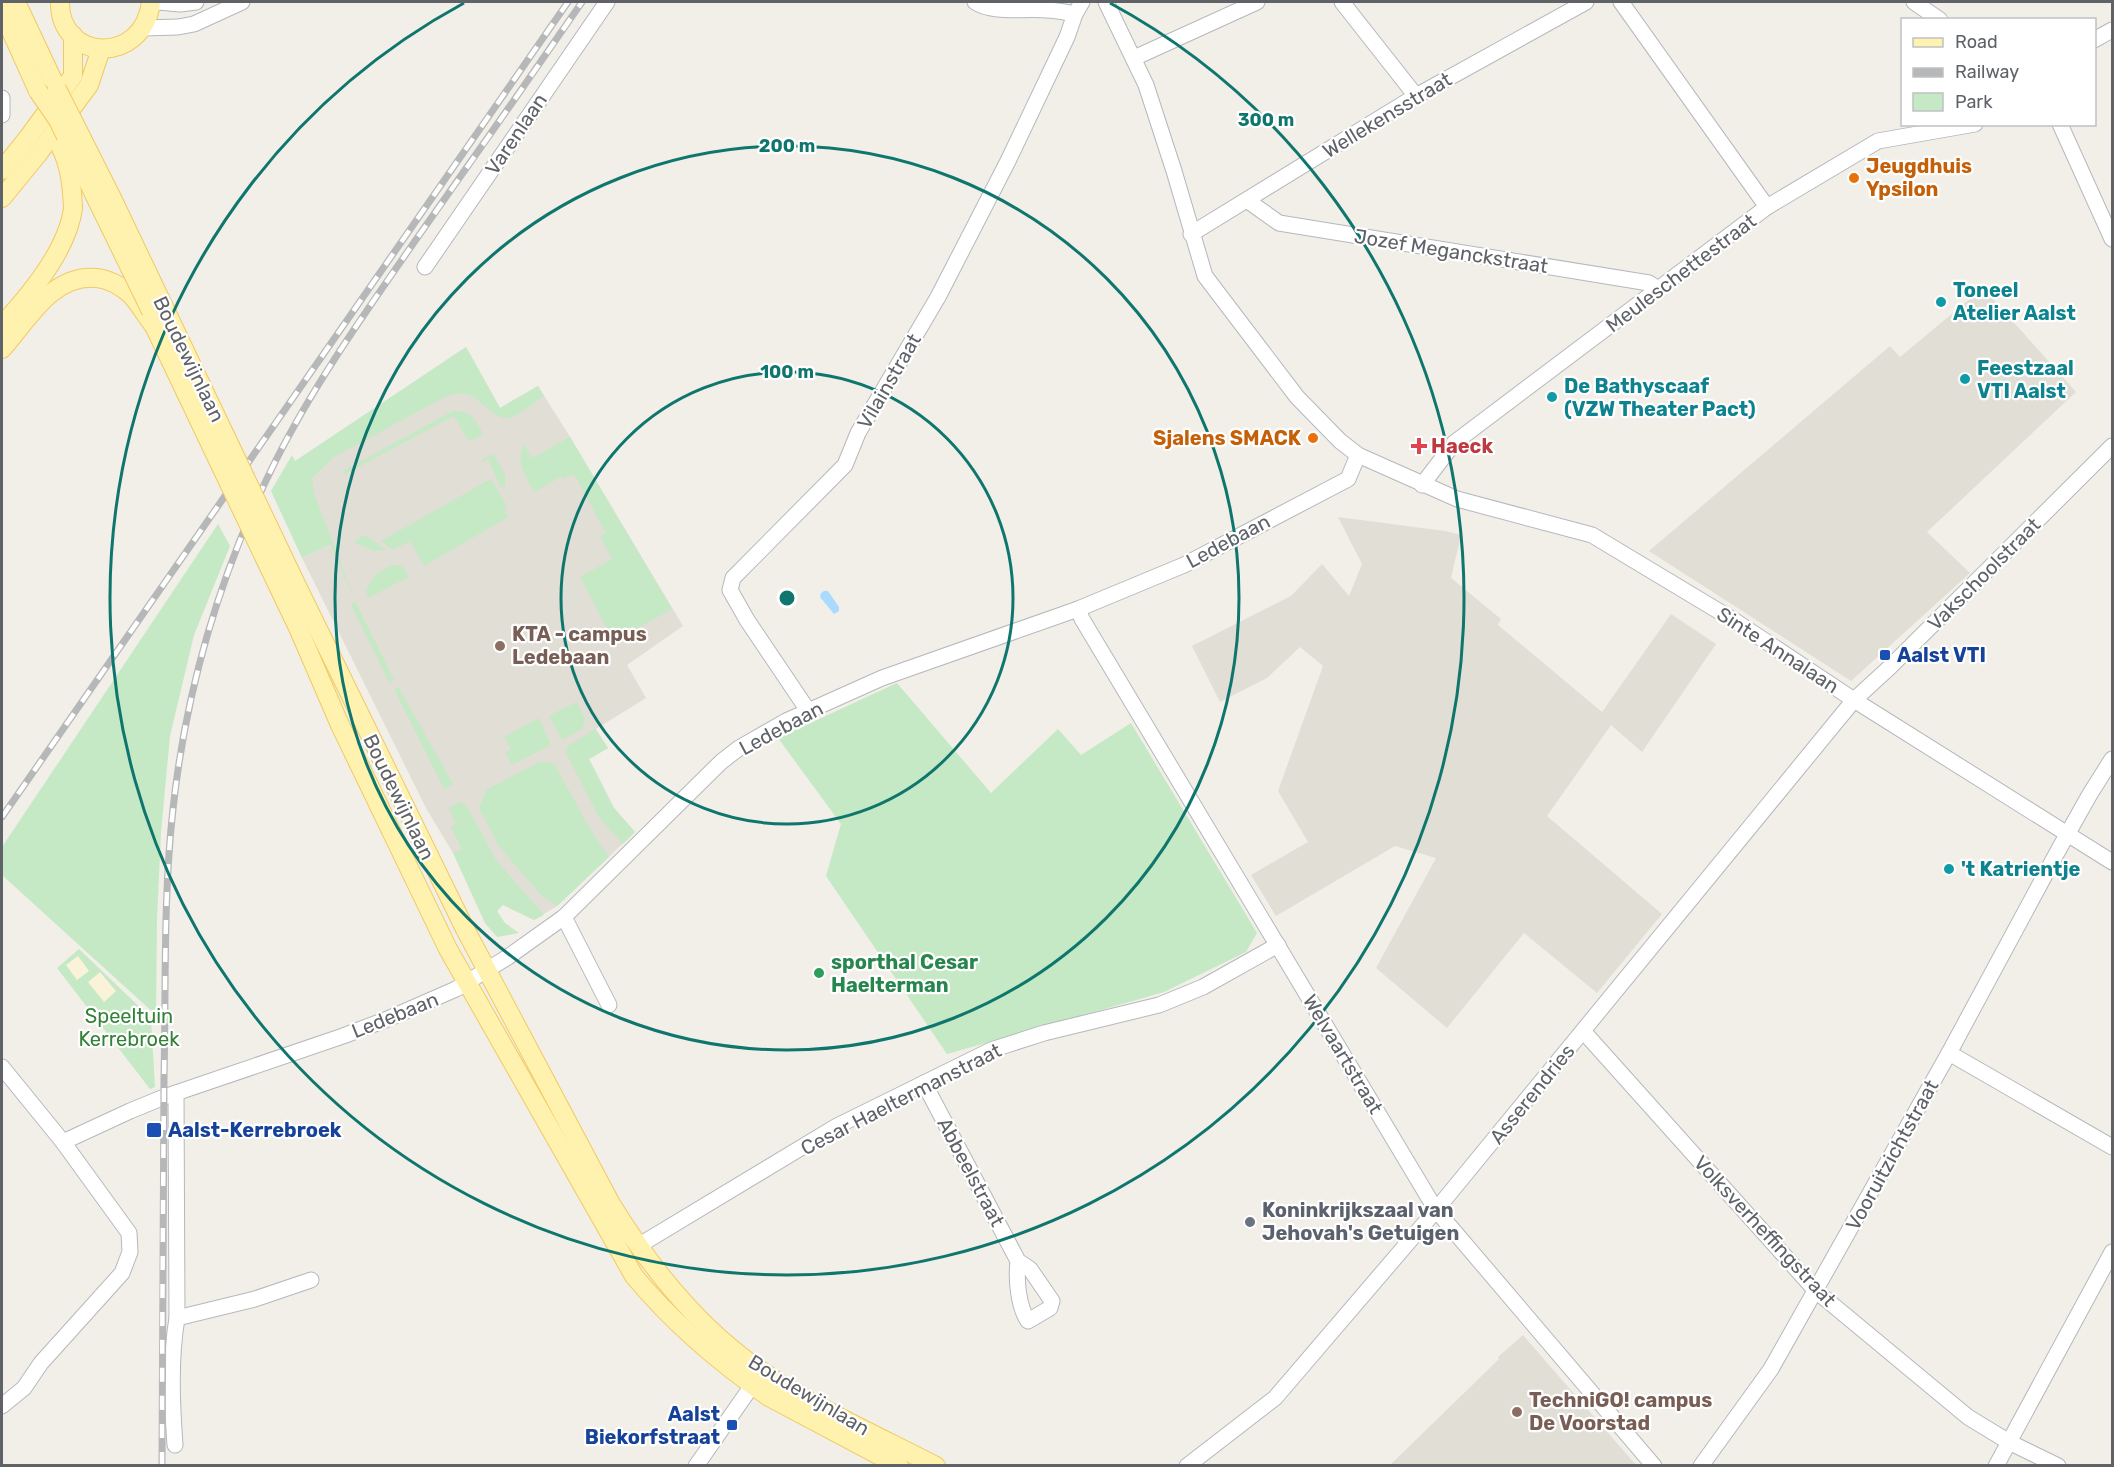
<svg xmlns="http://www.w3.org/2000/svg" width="2114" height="1467" font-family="Rubik,sans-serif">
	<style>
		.education { fill: #e1ded6 }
		.green { fill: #c5e8c5 }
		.sand { fill: #fbf3d9 }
		.water { fill: #aadaff }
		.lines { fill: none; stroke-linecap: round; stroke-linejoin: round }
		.minor-casing { stroke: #b5b8bc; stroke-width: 17 }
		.major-casing { stroke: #f2c960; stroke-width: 20 }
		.minor { stroke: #fff; stroke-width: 15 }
		.major { stroke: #fff2af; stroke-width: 18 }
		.rail-casing { stroke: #b6b7b8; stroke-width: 7 }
		.rail { stroke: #fff; stroke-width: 4.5; stroke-dasharray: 14; stroke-linecap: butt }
		.major-bridge-casing { stroke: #f2c960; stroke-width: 20; stroke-linecap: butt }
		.major-bridge { stroke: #fff2af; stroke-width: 18 }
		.ring { fill: none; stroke: #0f766e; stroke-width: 3 }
		.food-dot { fill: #e8710a; stroke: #fff; stroke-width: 2 }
		.culture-dot { fill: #0f9aa8; stroke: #fff; stroke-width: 2 }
		.health-dot { fill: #e0444e; stroke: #fff; stroke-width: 2 }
		.education-dot { fill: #8d6e63; stroke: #fff; stroke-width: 2 }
		.transit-dot { fill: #1a4fb4; stroke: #fff; stroke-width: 2 }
		.leisure-dot { fill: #2e9e5b; stroke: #fff; stroke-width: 2 }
		.worship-dot { fill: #6b7280; stroke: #fff; stroke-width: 2 }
		.labels { text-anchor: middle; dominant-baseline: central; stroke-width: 4.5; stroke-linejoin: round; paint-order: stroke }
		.street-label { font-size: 20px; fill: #5f6368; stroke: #fff }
		.food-label { font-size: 20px; font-weight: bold; fill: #c56008; stroke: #fff; text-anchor: start }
		.culture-label { font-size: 20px; font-weight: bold; fill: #0d838f; stroke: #fff; text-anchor: start }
		.health-label { font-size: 20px; font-weight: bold; fill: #be3a42; stroke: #fff; text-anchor: start }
		.education-label { font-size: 20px; font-weight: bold; fill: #785e54; stroke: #fff; text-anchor: start }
		.transit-label { font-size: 20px; font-weight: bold; fill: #164399; stroke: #fff; text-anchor: start }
		.leisure-label { font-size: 20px; font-weight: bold; fill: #27864d; stroke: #fff; text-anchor: start }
		.park-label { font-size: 20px; fill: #348238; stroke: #fff }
		.worship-label { font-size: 20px; font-weight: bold; fill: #5b616d; stroke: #fff; text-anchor: start }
		.centre { fill: #0f766e; stroke: #fff; stroke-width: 3 }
		.ring-label { font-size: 18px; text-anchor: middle; font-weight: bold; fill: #0f766e; stroke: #fff; stroke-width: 4.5; stroke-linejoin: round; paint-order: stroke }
	</style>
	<rect width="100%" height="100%" fill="#f1efe8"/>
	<g class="education">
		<path d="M1983,288L2076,392L1927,532L1970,573L1851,681L1649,551L1890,346L1900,357Z"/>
		<path d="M466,347L500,408L538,386L570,437L683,626L627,665L646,698L596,729L608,748L589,759L614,808L635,832L557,906L534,920L463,849L453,853L427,810L302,558L329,544L295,462Z"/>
		<path d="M1338,517L1445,531L1461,535L1451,578L1501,619L1498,625L1602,712L1671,614L1716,644L1642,752L1611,725L1547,816L1662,914L1597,993L1524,933L1447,1028L1376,968L1436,858L1395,846L1276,916L1251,875L1308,842L1278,791L1323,666L1300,647L1267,678L1220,702L1192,646L1291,596L1322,564L1349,596L1362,564Z"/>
		<path d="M1523,1335L1636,1465H1390L1499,1359L1498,1357Z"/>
	</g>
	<g class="green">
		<path d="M466,347L500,408L538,386L544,396C534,402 523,413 512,417C494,423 482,398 467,394C459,392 451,395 443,398L334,457L312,478L314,493L355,601L394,680L389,682L351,605L355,601L330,544L302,558L271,491L292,455L295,461Z"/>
		<path d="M453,411C471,410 476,420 483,434L471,441L467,439L454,416L345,474L343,471Z"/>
		<path d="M570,437L672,609L614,641L580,577L612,559L600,536L606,533L574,474L564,479L562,476L534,492C526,476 514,461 525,444L532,458Z"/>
		<path d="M494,454L505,475V486L501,488L488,459L483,462L482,460Z"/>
		<path d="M491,479L507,506L504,508L508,517L424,566L410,541L393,550L381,541Z"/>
		<path d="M218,524L230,546L194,635L170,736L161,832L157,920L156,1015L2,875V847Z"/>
		<path d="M365,535L386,550L374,551L353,542Z"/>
		<path d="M392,565H402L409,577L368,598L366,590L374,576Z"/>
		<path d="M897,683L991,793L1058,729L1081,755L1131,723L1257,933L1246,952L1164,992L947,1054L826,876L841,824L778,738Z"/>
		<path d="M399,688L453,784L447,788L443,787L394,689Z"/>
		<path d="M577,702L585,719L582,729L562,740L549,716Z"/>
		<path d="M539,718L551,745L512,765L505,752L511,749L504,737Z"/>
		<path d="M595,729L608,748L589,759L614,808L635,832L623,844L599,817L566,753L567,747Z"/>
		<path d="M540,762H548L555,765L590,829L609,857L557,906L541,895L498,845L479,808L486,790Z"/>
		<path d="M460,802L466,805L496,860L544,915L534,920L503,905L497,911L505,923L519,933L497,937L485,923L453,853L462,849L451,827L456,824L449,808Z"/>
		<path d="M79,949L151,1018L155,1087L150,1089L57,968Z"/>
	</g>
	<g class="sand">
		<path d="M78,956L89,971L77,980L66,965Z"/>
		<path d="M100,972L116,991L104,1002L88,982Z"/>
	</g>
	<path class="water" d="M824,591H828L839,607V611L834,614L820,597L821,593Z"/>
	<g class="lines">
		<defs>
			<g id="minor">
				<path d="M158,2L180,4L196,2"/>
				<path d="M975,2C993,14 1024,8 1046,10C1055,10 1065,12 1075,14"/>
				<path d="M1106,2L1146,85L1174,171L1205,276L1297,397L1340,441L1358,455L1457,499L1592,535L1735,621L1854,700L2112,862"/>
				<path d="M1342,2L1416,96"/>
				<path d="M1621,2L1767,207"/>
				<path d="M1914,2L1940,20"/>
				<path d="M143,28L178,27L194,24L242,2"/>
				<path d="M2094,40L2112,30"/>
				<path d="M1134,58L1257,2"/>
				<path d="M2,98V115"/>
				<path d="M2060,124L2112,239"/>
				<path d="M1248,201L1279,223L1649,283L1658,289"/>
				<path d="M1191,234L1416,96L1586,2"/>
				<path d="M425,267L607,2"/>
				<path d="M1422,485L1454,443L1767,207L1878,141L1975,124"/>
				<path d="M1078,609L1082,619L1436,1210L1654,1466"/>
				<path d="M809,712L747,620L730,590L733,578L845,465L858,433L938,297L1008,161L1067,37L1075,14L1082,2"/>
				<path d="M564,917L609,1005"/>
				<path d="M1583,1031L1816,1291L1968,1417L2009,1442L2058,1466"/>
				<path d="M1949,1053L2112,1147"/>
				<path d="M2,1067L63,1142L129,1233L130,1252L122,1273L41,1363L24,1388L2,1406"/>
				<path d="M924,1083L1018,1261L1030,1269L1052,1301L1050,1308L1028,1321C1018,1306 1016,1279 1018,1261"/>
				<path d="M63,1142L130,1111L164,1097L343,1036L385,1020L456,989L508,957L564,917L721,762L739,748L786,721L882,678L1078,609L1184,565L1348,479L1358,455"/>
				<path d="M638,1246L837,1126L991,1050L1044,1033L1159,1005L1203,987L1278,945"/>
				<path d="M177,1318L255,1299L311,1280"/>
				<path d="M175,1445C172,1403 170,1359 177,1318L176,1093"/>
				<path d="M696,1466L758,1377"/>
				<path d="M1187,1466L1275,1398L1436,1210L1854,700L1890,667L2112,446"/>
				<path d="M1701,1466L1771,1369L1949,1053L2059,849L2090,794L2112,759"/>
				<path d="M1996,1466L2112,1252"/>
			</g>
			<g id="major">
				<path d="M16,2L57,89"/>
				<path d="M60,2C59,61 143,67 151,2"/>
				<path d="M2,11L38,91"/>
				<path d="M2,170L27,139L73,76V35"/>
				<path d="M2,198L38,154L89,85L101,49"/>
				<path d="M2,325C30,295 68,249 73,208"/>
				<path d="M2,349C28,320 52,274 96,278C109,279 123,287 132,296C140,305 146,316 154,326"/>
				<path d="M340,725L448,949L634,1276C672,1322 720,1363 769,1397L899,1466"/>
				<path d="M465,929L611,1204C650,1267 701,1331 763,1372C817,1409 878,1436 936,1466"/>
			</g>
		</defs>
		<use href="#minor" class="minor-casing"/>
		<use href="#major" class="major-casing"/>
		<use href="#minor" class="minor"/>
		<use href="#major" class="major"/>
		<defs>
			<g id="rail">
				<path d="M2,817L568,2"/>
				<path d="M162,1466C162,1336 163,1207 164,1078C166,988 163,898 173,809C186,688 221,571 275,462C314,384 365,313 415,241C471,162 527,82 582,2"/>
			</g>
		</defs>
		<use href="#rail" class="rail-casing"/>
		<use href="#rail" class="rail"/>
		<defs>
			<g id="major-bridge">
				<path d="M57,89L112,198L296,584L465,929"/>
				<path d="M38,91L58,120L151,311"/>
				<path d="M61,148C70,167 72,186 73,208"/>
				<path d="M154,326L299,630L340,725"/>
			</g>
		</defs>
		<use href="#major-bridge" class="major-bridge-casing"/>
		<use href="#major-bridge" class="major-bridge"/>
	</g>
	<g class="ring">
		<circle cx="787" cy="598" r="226"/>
		<circle cx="787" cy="598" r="452"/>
		<path d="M1110 3A677 677 0 1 1 464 3"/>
	</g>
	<g class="food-dot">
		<circle cx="1854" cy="178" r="6"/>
		<circle cx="1313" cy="438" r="6"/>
	</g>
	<g class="culture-dot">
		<circle cx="1941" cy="302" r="6"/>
		<circle cx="1965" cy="379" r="6"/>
		<circle cx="1552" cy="397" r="6"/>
		<circle cx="1949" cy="869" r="6"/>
	</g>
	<path class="health-dot" d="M1416 437h6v6h6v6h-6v6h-6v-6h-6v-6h6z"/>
	<g class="education-dot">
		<circle cx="500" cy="646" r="6"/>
		<circle cx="1517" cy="1412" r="6"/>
	</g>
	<g class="transit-dot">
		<rect x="1879" y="649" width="12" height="12" rx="3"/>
		<rect x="146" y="1122" width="16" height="16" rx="3"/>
		<rect x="726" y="1419" width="12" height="12" rx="3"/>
	</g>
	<circle class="leisure-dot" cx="819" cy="973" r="6"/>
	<circle class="worship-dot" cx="1250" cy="1222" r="6"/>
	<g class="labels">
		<g class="street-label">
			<text transform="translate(1387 115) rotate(-31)">Wellekensstraat</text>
			<text transform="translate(516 134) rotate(-56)">Varenlaan</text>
			<text transform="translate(1451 251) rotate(9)">Jozef Meganckstraat</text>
			<text transform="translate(1681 273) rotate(-37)">Meuleschettestraat</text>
			<text transform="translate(189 359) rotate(64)">Boudewijnlaan</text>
			<text transform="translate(889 381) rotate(-60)">Vilainstraat</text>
			<text transform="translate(1228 541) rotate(-28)">Ledebaan</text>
			<text transform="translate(1984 574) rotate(-45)">Vakschoolstraat</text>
			<text transform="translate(1778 650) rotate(33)">Sinte Annalaan</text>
			<text transform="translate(781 728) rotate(-28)">Ledebaan</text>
			<text transform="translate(399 797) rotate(64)">Boudewijnlaan</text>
			<text transform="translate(395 1015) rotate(-22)">Ledebaan</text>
			<text transform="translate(1343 1054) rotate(59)">Welvaartstraat</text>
			<text transform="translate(1532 1094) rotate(-51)">Asserendries</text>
			<text transform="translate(901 1099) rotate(-27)">Cesar Haeltermanstraat</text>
			<text transform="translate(1892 1155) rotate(-61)">Vooruitzichtstraat</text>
			<text transform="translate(971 1172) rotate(62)">Abbeelstraat</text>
			<text transform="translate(1765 1231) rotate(47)">Volksverheffingstraat</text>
			<text transform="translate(809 1395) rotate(31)">Boudewijnlaan</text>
		</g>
		<g class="food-label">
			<text x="1866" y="166">Jeugdhuis<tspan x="1866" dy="23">Ypsilon</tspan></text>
			<text x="1301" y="438" text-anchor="end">Sjalens SMACK</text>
		</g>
		<g class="culture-label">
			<text x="1953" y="290">Toneel<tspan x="1953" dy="23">Atelier Aalst</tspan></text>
			<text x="1977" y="368">Feestzaal<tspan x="1977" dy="23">VTI Aalst</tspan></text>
			<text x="1564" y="386">De Bathyscaaf<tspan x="1564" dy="23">(VZW Theater Pact)</tspan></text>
			<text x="1961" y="869">'t Katrientje</text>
		</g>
		<g class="health-label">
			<text x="1431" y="446">Haeck</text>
		</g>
		<g class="education-label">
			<text x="512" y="634">KTA - campus<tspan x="512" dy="23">Ledebaan</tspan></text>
			<text x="1529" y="1400">TechniGO! campus<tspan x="1529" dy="23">De Voorstad</tspan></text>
		</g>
		<g class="transit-label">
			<text x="1897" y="655">Aalst VTI</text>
			<text x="168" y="1130">Aalst-Kerrebroek</text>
			<text x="720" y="1414" text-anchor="end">Aalst<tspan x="720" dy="23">Biekorfstraat</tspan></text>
		</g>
		<g class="leisure-label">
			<text x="831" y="962">sporthal Cesar<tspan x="831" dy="23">Haelterman</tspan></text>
		</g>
		<g class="park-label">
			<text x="129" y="1016">Speeltuin<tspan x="129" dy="23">Kerrebroek</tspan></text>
		</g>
		<g class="worship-label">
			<text x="1262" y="1210">Koninkrijkszaal van<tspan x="1262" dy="23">Jehovah's Getuigen</tspan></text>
		</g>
	</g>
	<circle cx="787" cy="598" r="9" class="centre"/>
	<g class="ring-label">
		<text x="1266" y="126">300 m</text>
		<text x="787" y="152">200 m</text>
		<text x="787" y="378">100 m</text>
	</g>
	<rect width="2114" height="1467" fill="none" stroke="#5f6368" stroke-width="6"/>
	<rect x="1901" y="18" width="195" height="108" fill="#ffffff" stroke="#bfc1c3" stroke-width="1.5"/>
	<rect x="1913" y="38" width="30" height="9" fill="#fff2af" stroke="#bfc1c3" stroke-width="1.5"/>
	<text x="1955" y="48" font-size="18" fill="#5f6368">Road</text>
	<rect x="1913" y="68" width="30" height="9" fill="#b6b7b8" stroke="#bfc1c3" stroke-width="1.5"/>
	<text x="1955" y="78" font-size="18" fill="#5f6368">Railway</text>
	<rect x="1913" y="93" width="30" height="18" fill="#c5e8c5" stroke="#bfc1c3" stroke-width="1.5"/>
	<text x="1955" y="108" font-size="18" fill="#5f6368">Park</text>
</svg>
